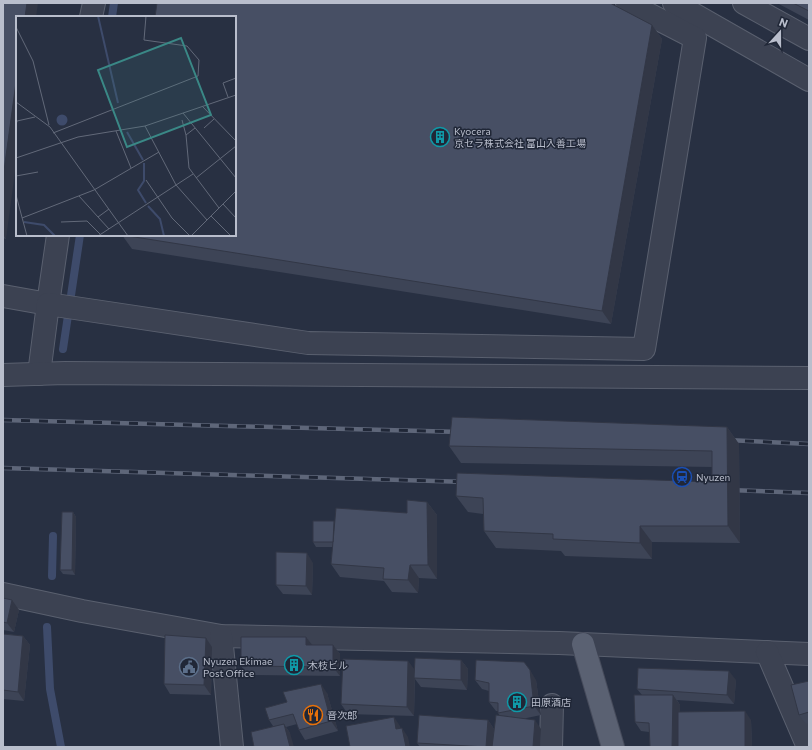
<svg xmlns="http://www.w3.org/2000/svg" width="812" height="750" font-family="Commissioner,'Noto Sans JP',sans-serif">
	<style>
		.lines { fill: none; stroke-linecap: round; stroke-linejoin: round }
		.stream { stroke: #3e4b6b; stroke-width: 8 }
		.minor-casing { stroke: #5a606f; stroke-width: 24 }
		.major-casing { stroke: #464b5b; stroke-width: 24 }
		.minor { stroke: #3c4252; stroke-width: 22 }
		.major { stroke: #5a6172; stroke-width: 22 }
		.rail-casing { stroke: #5e6679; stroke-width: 4.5 }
		.rail { stroke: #202737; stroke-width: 3; stroke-dasharray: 9; stroke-linecap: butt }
		.wall { fill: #3d4456 }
		.shaded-wall { fill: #323746 }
		.building { fill: #474f64; stroke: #323746 }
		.labels { text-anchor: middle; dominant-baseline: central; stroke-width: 3; stroke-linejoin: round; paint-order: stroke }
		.poi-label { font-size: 10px; fill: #b9becc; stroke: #202737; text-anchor: start }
		.inset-river { fill: none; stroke: #3e4b6b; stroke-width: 2 }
		.inset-road { fill: none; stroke: #626979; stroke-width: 1 }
		.view { fill: #3a8886; fill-opacity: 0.15; stroke: #3a8886; stroke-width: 2 }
		.inset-edge { fill: none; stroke: #b9becc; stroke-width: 2 }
	</style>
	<rect width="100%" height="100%" fill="#283042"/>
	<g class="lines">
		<g class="stream">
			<path d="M112,17L114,3"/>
			<path d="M63,349L80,235"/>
			<path d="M52,576L53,536"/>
			<path d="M47,627L50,689L61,747"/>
		</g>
		<defs>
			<g id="minor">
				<path d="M674,3L809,80"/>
				<path d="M744,3L809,39"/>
				<path d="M91,17L94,3"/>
				<path d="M3,296L48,304L58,235"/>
				<path d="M39,374L48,304L308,343L644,349L695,38L627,3"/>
				<path d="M3,375L65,373L809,378"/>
				<path d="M3,594L82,611L221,636L559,643L809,654"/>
				<path d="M221,636L232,747"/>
				<path d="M767,652L808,747"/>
				<path d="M551,747L552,705"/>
			</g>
			<path id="major" d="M583,644L613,747"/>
		</defs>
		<use href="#minor" class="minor-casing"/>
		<use href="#major" class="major-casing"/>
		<use href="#minor" class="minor"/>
		<use href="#major" class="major"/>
		<defs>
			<g id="rail">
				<path d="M3,420L461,432"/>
				<path d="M727,440L809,444"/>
				<path d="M3,468L467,482"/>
				<path d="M729,490L809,493"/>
			</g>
		</defs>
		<use href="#rail" class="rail-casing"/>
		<use href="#rail" class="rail"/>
	</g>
	<g class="wall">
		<path d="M3,3L6,239L3,238Z"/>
		<path d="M777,3H809V20Z"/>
		<path d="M652,25L662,39L611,324L132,249L122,235Z"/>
		<path d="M727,427L739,444L740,543L652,542V559L565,556L561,551L496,548L484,531L483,514L468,512L456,496L712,482V467L461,463L449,446Z"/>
		<path d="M427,502L437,515V579L419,578L418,593L392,592L384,581L340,577L331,564L333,547H316L313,542L334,521L335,522L407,513Z"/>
		<path d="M73,512L76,517L75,575L63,574L60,570Z"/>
		<path d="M313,563L312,595L283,594L276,585Z"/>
		<path d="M3,598L19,610L14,632L3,630Z"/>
		<path d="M3,631L4,633V634L23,636L30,645L24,701L3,699Z"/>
		<path d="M306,637L312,645H333L340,654V676L248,675L241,666Z"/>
		<path d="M206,638L212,647L211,695L170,694L164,684Z"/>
		<path d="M461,660L468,669L467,690L421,687L415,679L414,716L348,714L341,704L408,661L414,670Z"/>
		<path d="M475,680H536L541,715L522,719L541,729L540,747H420L417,743L488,720L494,729L500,716L498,713V711H496L489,702V691L482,689Z"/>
		<path d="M736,680L734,704L677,700L680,705V712L751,720L752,747H650L649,732L641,731L635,722L642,695L637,689Z"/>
		<path d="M809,681V723L806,724L799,715Z"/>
		<path d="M327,693L338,731L305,740L299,730L297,724L286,727L290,733L273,726L269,720Z"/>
	</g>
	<g class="shaded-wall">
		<path d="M27,3H38L36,17H25Z"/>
		<path d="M652,25L662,39L611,324L602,311Z"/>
		<path d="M17,75V157L6,239L3,235V178Z"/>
		<path d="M727,427L739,444L740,543L728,526Z"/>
		<path d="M427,502L437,515V579L428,565Z"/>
		<path d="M73,512L76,517L75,575L72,570Z"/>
		<path d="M640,526L652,542V559L640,543Z"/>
		<path d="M307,553L313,563L312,595L306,586Z"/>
		<path d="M410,565L419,578L418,593L408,580Z"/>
		<path d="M12,600L19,610L14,632L7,623Z"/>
		<path d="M23,636L30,645L24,701L18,692Z"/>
		<path d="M306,637L313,646L306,645Z"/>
		<path d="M206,638L212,647L211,695L204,685Z"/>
		<path d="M333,645L340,654V676L333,667Z"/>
		<path d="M461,660L468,669L467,690L461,680Z"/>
		<path d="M408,661L415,670L414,716L407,707Z"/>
		<path d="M530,670L536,680L541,715L534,706Z"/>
		<path d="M729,671L736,680L734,704L727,695Z"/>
		<path d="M321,684L327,693L338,731L331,721Z"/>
		<path d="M673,695L680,705L679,747H672Z"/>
		<path d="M745,711L751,720L752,747H745Z"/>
		<path d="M394,717L400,726L403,738L396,729Z"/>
		<path d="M488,720L494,729L493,747H486Z"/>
		<path d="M535,720L541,729L540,747H533Z"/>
		<path d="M284,724L290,733L294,747H290Z"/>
		<path d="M402,728L408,737L410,747H406Z"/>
	</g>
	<g class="building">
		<path d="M3,3H27L25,17H17V75L3,178Z"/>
		<path d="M157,3H610L652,25L602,311L122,235H235V17H155Z"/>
		<path d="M793,3H809V11Z"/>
		<path d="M452,417L727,427L728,526H640V543L553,539V534L484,531L483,498L456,496L457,473L712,482V451L449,446Z"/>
		<path d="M407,500L427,502L428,565H410L408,580L383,579L384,568L331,564L336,508L407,513Z"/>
		<path d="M62,512H73L72,570H60Z"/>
		<path d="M313,521H334L333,542H313Z"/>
		<path d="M276,552L307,553L306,586L276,585Z"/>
		<path d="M3,598L12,600L7,623L3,622Z"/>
		<path d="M3,634L23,636L18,692L3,690Z"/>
		<path d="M165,635L206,638L204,685L164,684Z"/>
		<path d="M241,637H306V645H333V667L241,666Z"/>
		<path d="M415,658L461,660V680L414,678Z"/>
		<path d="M343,659L408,661L407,707L341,704Z"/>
		<path d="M476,660L524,662L530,670L534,706L498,713V703L489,702V683L475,680Z"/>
		<path d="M638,668L729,671L727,695L637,689Z"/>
		<path d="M809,681V712L799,715L791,685Z"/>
		<path d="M321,684L331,721L299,730L293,714L269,720L265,708L287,702L283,692Z"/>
		<path d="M634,695H673L672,747H650L649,723L635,722Z"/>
		<path d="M745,711V747H678V712Z"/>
		<path d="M419,715L488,720L486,747L417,743Z"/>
		<path d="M496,715L535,720L533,747H492Z"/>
		<path d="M394,717L396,729L402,728L406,747H350L346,726Z"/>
		<path d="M284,724L290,747H254L251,732Z"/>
	</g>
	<defs>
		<symbol id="building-ring" viewBox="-11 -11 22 22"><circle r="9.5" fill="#202737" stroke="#0f9aa8" stroke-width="1.5"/><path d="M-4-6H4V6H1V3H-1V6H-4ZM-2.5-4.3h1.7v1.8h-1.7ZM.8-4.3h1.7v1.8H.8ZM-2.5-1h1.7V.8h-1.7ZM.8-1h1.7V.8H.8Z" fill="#0f9aa8"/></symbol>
		<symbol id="station-ring" viewBox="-11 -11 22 22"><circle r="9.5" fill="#202737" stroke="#1a4fb4" stroke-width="1.5"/><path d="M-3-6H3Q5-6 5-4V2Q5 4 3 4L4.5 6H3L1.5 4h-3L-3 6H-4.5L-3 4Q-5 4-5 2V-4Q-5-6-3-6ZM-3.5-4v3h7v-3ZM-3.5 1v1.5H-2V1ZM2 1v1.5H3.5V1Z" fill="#1a4fb4"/></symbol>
		<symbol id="civic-ring" viewBox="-11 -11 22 22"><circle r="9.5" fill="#202737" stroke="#5c6f8a" stroke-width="1.5"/><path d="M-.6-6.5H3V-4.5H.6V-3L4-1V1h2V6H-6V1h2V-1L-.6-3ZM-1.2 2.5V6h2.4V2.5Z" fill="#5c6f8a"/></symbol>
		<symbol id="restaurant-ring" viewBox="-11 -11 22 22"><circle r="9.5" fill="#202737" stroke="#e8710a" stroke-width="1.5"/><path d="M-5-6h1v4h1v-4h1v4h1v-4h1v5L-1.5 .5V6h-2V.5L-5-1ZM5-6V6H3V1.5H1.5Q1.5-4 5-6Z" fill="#e8710a"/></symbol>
	</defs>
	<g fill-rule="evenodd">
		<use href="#building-ring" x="429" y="126" width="22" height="22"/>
		<use href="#station-ring" x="671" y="466" width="22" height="22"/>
		<use href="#building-ring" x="283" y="654" width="22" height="22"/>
		<use href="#civic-ring" x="178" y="656" width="22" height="22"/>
		<use href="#building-ring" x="506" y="691" width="22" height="22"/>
		<use href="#restaurant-ring" x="302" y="704" width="22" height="22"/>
	</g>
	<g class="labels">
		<g class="poi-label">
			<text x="454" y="131">Kyocera<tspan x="454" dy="12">京セラ株式会社 富山入善工場</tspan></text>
			<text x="696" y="477">Nyuzen</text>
			<text x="203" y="661">Nyuzen Ekimae<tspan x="203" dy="12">Post Office</tspan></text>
			<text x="308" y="665">木枝ビル</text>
			<text x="531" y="702">田原酒店</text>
			<text x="327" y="715">音次郎</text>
		</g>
	</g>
	<g transform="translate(16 16)">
		<rect width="220" height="220" fill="#283042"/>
		<path d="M40.5 104a5.5 5.5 0 1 1 11 0a5.5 5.5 0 1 1-11 0Z" fill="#3e4b6b"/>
		<path class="inset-river" d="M82,0L102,87M111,116L127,144M128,147V165L122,174L130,187M132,190L144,203L148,220M8,206L28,209L39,220"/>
		<path class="inset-road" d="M0,11L17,45L33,109M212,81L207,67L220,62M0,86L34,111L112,220M186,90L220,125M167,97L220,162M166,104L170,119M0,109L1,105L19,101M129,110L160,169L191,204M179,112L170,119L173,152L203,192M188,112L198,103M100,115L115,152M37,117L182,60L183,44L171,30L128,24L130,0M0,142L62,121L129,110L220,79M0,160L22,156M180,162L220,130M130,164L156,202L174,220M0,179L11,220M63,180L82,201M207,188L220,202M93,193L82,201L93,213M195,200L215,220M6,202L78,174L143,136M45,206L71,205L84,218M82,220L177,158M175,220L220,175"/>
		<path class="view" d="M165,22L195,99L111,131L82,54Z"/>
		<rect width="220" height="220" class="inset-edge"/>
	</g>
	<rect width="812" height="750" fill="none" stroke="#b9becc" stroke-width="8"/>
	<g transform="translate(780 32) rotate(21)" stroke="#202737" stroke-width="3" paint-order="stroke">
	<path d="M0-3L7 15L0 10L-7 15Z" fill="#b9becc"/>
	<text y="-6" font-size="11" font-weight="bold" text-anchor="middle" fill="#b9becc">N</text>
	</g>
</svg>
